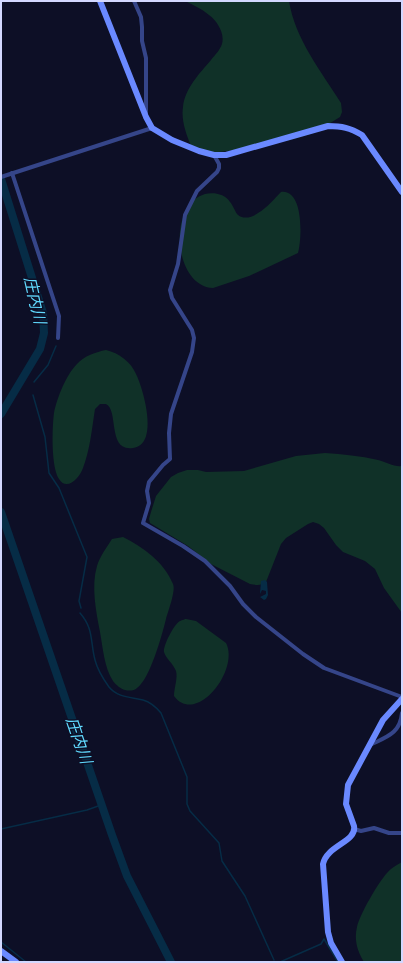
<svg xmlns="http://www.w3.org/2000/svg" width="403" height="963" font-family="'Exo 2','Noto Sans JP',sans-serif">
	<style>
		.green { fill: #103128 }
		.water { fill: #062c46 }
		.lines { fill: none; stroke-linecap: round; stroke-linejoin: round }
		.stream { stroke: #062c46; stroke-width: 1.5 }
		.river { stroke: #062c46; stroke-width: 8 }
		.street { stroke: #354589; stroke-width: 4 }
		.secondary { stroke: #6a89ff; stroke-width: 6 }
		.labels { text-anchor: middle; dominant-baseline: central; stroke-width: 3; stroke-linejoin: round; paint-order: stroke }
		.water-label { font-size: 16px; font-style: italic; fill: #61daff; stroke: #0d0f26 }
	</style>
	<rect width="100%" height="100%" fill="#0d0f26"/>
	<g class="green">
		<path d="M185,1H289C295,39 321,71 341,103L342,112L340,117L314,133L294,139L254,148L210,153L191,146C186,134 181,120 183,107C185,88 200,73 211,60C215,55 220,50 222,44C225,33 217,21 209,15C202,9 193,5 185,1Z"/>
		<path d="M281,192C304,189 302,239 298,253L249,276L213,288C175,287 166,206 205,194C214,192 225,194 230,202C233,205 235,212 238,215C244,220 253,217 258,213C267,208 274,199 281,192Z"/>
		<path d="M106,350C119,353 131,362 136,374C143,388 160,445 133,448C107,452 119,410 106,404C105,404 100,404 100,404L95,409C92,428 90,450 83,468C80,477 67,492 59,479C51,467 52,428 54,413C57,398 66,375 77,364C84,356 96,352 106,350Z"/>
		<path d="M325,453C343,454 360,456 378,460C386,462 394,467 402,466V613L384,588L375,569L365,561L343,552L336,545L324,528L319,524L313,522L308,524L286,538L281,544L266,582C261,586 256,585 250,584L211,564L188,546L150,523L149,519L151,512L156,496L171,477L178,473L187,470H198L206,472L244,471L296,456Z"/>
		<path d="M123,537C143,547 164,562 173,584C176,591 168,611 166,619C162,635 150,679 137,688C134,691 129,691 125,690C121,689 116,685 113,681C104,667 103,648 100,632C96,611 91,586 97,566C100,556 107,547 112,539Z"/>
		<path d="M186,619L196,621L226,643C240,670 196,726 174,696C174,688 178,678 176,671C173,663 166,659 164,652C163,646 174,624 180,621C180,621 185,619 186,619Z"/>
		<path d="M402,862V962H364C357,951 354,939 357,927C360,914 378,883 387,873C391,868 397,865 402,862Z"/>
	</g>
	<path class="water" d="M265,580L267,582L268,595L266,599L264,600L260,597L266,594V591L262,590L260,594L261,581Z"/>
	<g class="lines">
		<g class="stream">
			<path d="M34,382L48,365L56,346"/>
			<path d="M33,395L45,437L49,473L59,488L87,557L79,601L81,608"/>
			<path d="M80,613C94,629 90,641 95,660C97,668 104,680 109,687C118,698 131,697 143,700C150,702 156,707 161,713L187,777V804L190,811L219,843L222,861L245,896L274,960"/>
			<path d="M1,829L87,810L101,805"/>
			<path d="M1,942L26,962"/>
			<path d="M280,962L321,944L324,939L338,962"/>
		</g>
		<g class="river">
			<path d="M1,179L43,313L44,333L40,349L1,414"/>
			<path d="M1,512L112,835L127,876L171,962"/>
		</g>
		<g class="street">
			<path d="M134,1L141,17L142,27V41L146,58V114"/>
			<path d="M214,155L219,164V168L217,172L197,191L185,215L178,264L170,290L172,298L192,330L194,338L192,352L171,414L169,433L170,459L163,465L149,482L147,491L149,503L143,523L183,546L205,561L230,586L243,604L256,617L303,654L324,668L402,697"/>
			<path d="M12,173L59,316L58,338"/>
			<path d="M1,177L152,128"/>
			<path d="M370,745C386,737 400,734 402,713"/>
			<path d="M354,829L361,831L374,828L389,833H402"/>
		</g>
		<g class="secondary">
			<path d="M100,1L146,117L152,128L172,140L199,151L214,155H226L328,126C342,126 350,128 362,135L402,192"/>
			<path d="M1,951L16,962"/>
			<path d="M342,962L331,943L328,932L323,864C327,845 357,842 354,826L346,804L348,785L383,720L402,699"/>
		</g>
	</g>
	<g class="labels">
		<g class="water-label">
			<text transform="translate(36 300) rotate(77)">庄内川</text>
			<text transform="translate(80 740) rotate(71)">庄内川</text>
		</g>
	</g>
	<rect width="403" height="963" fill="none" stroke="#d3d8ff" stroke-width="4"/>
</svg>
